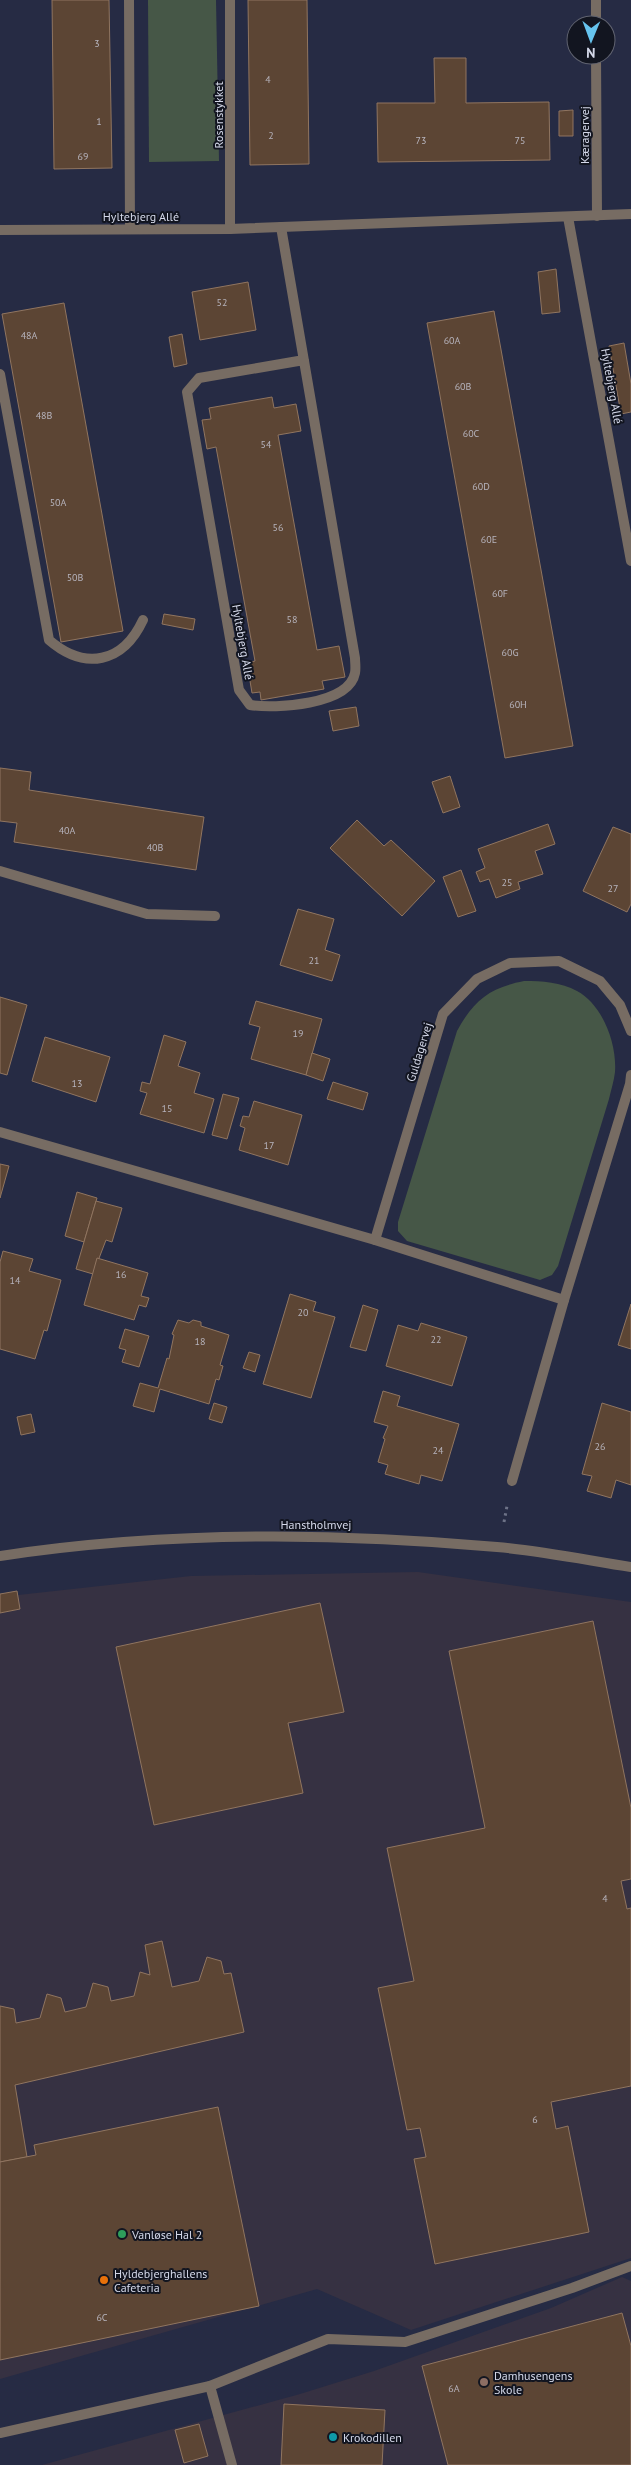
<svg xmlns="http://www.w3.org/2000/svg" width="631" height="2465" font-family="'PT Sans',sans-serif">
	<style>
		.education { fill: #363142 }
		.green { fill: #465747 }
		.building { fill: #5c4534; stroke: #907560 }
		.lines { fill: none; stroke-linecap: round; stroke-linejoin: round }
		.path { stroke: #6d7287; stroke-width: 3; stroke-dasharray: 2.5 4; stroke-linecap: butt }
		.street { stroke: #776c63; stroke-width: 10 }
		.leisure-dot { fill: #2e9e5b; stroke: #121520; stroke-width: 2 }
		.food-dot { fill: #e8710a; stroke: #121520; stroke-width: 2 }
		.education-dot { fill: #8d6e63; stroke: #121520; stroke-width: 2 }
		.culture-dot { fill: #0f9aa8; stroke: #121520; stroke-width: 2 }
		.labels { text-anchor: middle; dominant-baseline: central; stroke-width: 4; stroke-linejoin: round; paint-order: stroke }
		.number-label { font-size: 10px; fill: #b6b3bc }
		.street-label { font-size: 12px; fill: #d4d8e9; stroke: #121520 }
		.poi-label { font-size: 12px; fill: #d4d8e9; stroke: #121520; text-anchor: start }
	</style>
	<rect width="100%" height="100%" fill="#262b44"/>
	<g class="education">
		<path d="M418,1572L631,1602V2258L411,2330L317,2289L0,2379V1597L191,1576Z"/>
		<path d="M622,2277L631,2281V2465H42L300,2394L374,2371L551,2308Z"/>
	</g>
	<g class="green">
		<path d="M148,0H216L219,161L149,162Z"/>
		<path d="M524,981C542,981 561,982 577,991C603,1005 617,1044 615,1072C614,1081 611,1090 609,1099L558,1266L552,1275L540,1280L407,1241L398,1231V1222L457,1031C474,1000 489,988 524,981Z"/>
	</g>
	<g class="building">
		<path d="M52,0H109L112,168L54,169Z"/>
		<path d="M248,0H307L309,164L250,165Z"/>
		<path d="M434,58H466V103L549,102L550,160L378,162L377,103H435Z"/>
		<path d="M573,110V136H559V111Z"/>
		<path d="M556,269L560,312L542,314L538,272Z"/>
		<path d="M248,282L256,330L200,340L192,292Z"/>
		<path d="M64,303L123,631L61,642L2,314Z"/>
		<path d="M494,311L573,746L505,758L427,323Z"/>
		<path d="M182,334L187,364L174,367L169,337Z"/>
		<path d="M624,343L631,384V412L621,414L609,346Z"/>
		<path d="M272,397L274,408L296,404L301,431L278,435L317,650L339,646L345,677L322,681L324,689L261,700L260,692L252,693L247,663L255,661L216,447L207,449L202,420L211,419L209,408Z"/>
		<path d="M164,614L195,619L193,630L162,624Z"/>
		<path d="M356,707L359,726L333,731L329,711Z"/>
		<path d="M0,768L31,772L29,790L204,817L196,870L14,842L17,823L0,821Z"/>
		<path d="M450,776L460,807L443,813L432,782Z"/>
		<path d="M357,820L384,846L391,840L435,881L402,916L330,848Z"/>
		<path d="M548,824L555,844L535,851L543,874L518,882L520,889L496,898L489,879L480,882L476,872L485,868L478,849Z"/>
		<path d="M613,827L631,834V904L627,912L583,891Z"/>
		<path d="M461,870L476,911L458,917L443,877Z"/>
		<path d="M298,909L334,919L325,950L340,955L332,981L280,965Z"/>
		<path d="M0,997L27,1005L7,1075L0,1073Z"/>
		<path d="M256,1001L322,1019L306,1075L251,1059L260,1027L249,1024Z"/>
		<path d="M164,1035L186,1042L178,1066L200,1073L194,1093L214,1099L204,1133L140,1114L147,1093L140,1091L142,1082L150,1084Z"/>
		<path d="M45,1037L110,1057L96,1102L32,1081Z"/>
		<path d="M312,1053L330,1059L323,1081L306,1075Z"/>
		<path d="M333,1082L368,1093L363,1110L327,1099Z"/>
		<path d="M223,1094L239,1098L227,1139L212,1135Z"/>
		<path d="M254,1101L302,1115L288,1165L239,1150L245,1128L240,1126L243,1116L249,1117Z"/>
		<path d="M0,1164L9,1166L0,1198Z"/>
		<path d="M77,1192L97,1198L84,1242L65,1236Z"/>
		<path d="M96,1201L122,1208L112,1242L106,1240L93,1274L76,1269Z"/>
		<path d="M3,1251L33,1259L29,1271L61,1280L47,1331L44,1330L35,1359L0,1349V1262Z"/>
		<path d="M97,1258L148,1273L141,1296L149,1298L146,1307L139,1305L134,1320L84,1305Z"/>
		<path d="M290,1294L316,1302L313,1311L335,1317L311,1398L263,1384Z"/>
		<path d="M631,1304V1349L618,1345Z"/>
		<path d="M363,1305L378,1310L366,1351L350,1347Z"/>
		<path d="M178,1320L189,1323L193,1320L201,1322V1326L229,1335L220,1365L223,1366L219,1380L216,1379L209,1404L160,1389L154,1412L133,1406L140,1383L158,1388L167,1358L169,1359L174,1335L172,1334Z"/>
		<path d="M421,1323L467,1337L452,1386L386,1366L398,1325L418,1331Z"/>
		<path d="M125,1329L149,1336L139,1367L122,1362L126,1350L119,1348Z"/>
		<path d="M249,1352L260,1355L255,1372L243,1368Z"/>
		<path d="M383,1391L400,1396L397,1406L459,1424L442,1481L421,1475L419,1484L385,1474L388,1465L378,1462L385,1439L383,1438L388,1426L374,1422Z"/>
		<path d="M214,1403L227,1407L222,1423L209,1419Z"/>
		<path d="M602,1403L631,1412V1485L616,1480L611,1498L587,1491L592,1476L582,1474Z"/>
		<path d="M31,1414L35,1432L21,1435L17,1417Z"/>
		<path d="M17,1591L20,1609L0,1613V1594Z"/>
		<path d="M320,1603L344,1712L288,1723L303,1793L154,1825L116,1647Z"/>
		<path d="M593,1621L631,1808V1879L621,1881L627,1909L631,1908V2086L551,2102L556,2129L568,2126L589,2232L435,2264L414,2159L426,2157L420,2128L407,2130L378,1988L414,1981L387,1848L485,1828L449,1651Z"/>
		<path d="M162,1941L172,1987L199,1981L207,1957L221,1961L224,1974L231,1973L244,2032L15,2085L27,2157L0,2162V2006L14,2009L16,2023L40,2018L47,1994L61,1998L65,2012L86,2007L93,1983L108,1987L111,2001L134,1996L140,1972L150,1975L145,1945Z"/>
		<path d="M218,2107L259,2306L0,2360V2162L36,2155L34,2145Z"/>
		<path d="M622,2313L631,2346V2465H448L422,2366Z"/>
		<path d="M284,2404L385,2410L382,2465H281Z"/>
		<path d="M199,2424L208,2456L184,2463L175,2430Z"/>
	</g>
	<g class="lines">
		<path class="path" d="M504,1522L507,1506"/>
		<g class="street">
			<path d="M129,0L130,229"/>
			<path d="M230,0V229"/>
			<path d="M596,0V25"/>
			<path d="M596,55L597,216"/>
			<path d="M568,217L631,561"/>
			<path d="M281,227L355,658C355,662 356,668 355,673C349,705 275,709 250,705L239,690L187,392L199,378L304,360"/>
			<path d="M0,230L230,229L631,214"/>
			<path d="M0,374L49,640C85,671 123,663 143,620"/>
			<path d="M0,871L147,914L215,916"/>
			<path d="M0,1132L375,1240L564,1300"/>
			<path d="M375,1240L443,1014L477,979L510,963L559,961L600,981L620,1005L631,1031"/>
			<path d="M512,1481L564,1300L630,1084L631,1075"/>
			<path d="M0,1556C164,1531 332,1532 497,1547C542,1551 586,1560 631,1567"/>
			<path d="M210,2386L232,2465"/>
			<path d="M0,2433L210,2386L328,2339L405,2342L572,2288L631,2266"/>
		</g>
	</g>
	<circle class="leisure-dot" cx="122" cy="2234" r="5"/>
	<circle class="food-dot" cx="104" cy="2280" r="5"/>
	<circle class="education-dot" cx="484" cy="2382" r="5"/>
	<circle class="culture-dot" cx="333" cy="2437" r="5"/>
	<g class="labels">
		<g class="number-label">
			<text x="97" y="43">3</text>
			<text x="268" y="79">4</text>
			<text x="99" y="121">1</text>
			<text x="271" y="135">2</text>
			<text x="421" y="140">73</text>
			<text x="520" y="140">75</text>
			<text x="83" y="156">69</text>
			<text x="222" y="302">52</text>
			<text x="29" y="335">48A</text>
			<text x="452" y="340">60A</text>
			<text x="463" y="386">60B</text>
			<text x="44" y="415">48B</text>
			<text x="471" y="433">60C</text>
			<text x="266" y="444">54</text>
			<text x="481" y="486">60D</text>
			<text x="58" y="502">50A</text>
			<text x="278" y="527">56</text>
			<text x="489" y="539">60E</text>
			<text x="75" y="577">50B</text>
			<text x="500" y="593">60F</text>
			<text x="292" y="619">58</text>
			<text x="510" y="652">60G</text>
			<text x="518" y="704">60H</text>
			<text x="67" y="830">40A</text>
			<text x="155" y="847">40B</text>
			<text x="507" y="882">25</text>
			<text x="613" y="888">27</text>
			<text x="314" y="960">21</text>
			<text x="298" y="1033">19</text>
			<text x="77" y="1083">13</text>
			<text x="167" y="1108">15</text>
			<text x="269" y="1145">17</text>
			<text x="121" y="1274">16</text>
			<text x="15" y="1280">14</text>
			<text x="303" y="1312">20</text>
			<text x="436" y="1339">22</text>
			<text x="200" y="1341">18</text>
			<text x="600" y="1446">26</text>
			<text x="438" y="1450">24</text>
			<text x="605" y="1898">4</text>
			<text x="535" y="2119">6</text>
			<text x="102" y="2317">6C</text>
			<text x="454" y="2388">6A</text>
		</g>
		<g class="street-label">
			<text transform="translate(218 115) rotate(-90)">Rosenstykket</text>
			<text transform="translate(584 135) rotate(-90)">Kæragervej</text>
			<text x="141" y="216">Hyltebjerg Allé</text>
			<text transform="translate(612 386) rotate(80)">Hyltebjerg Allé</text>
			<text transform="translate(243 642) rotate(80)">Hyltebjerg Allé</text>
			<text transform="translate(419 1052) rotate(-73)">Guldagervej</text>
			<text x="316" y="1524">Hanstholmvej</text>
		</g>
		<g class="poi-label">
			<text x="132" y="2234">Vanløse Hal 2</text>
			<text x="114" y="2273">Hyldebjerghallens<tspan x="114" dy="14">Cafeteria</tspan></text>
			<text x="494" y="2375">Damhusengens<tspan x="494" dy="14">Skole</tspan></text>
			<text x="343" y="2437">Krokodillen</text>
		</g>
	</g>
	<g transform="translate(591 40) rotate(181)"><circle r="24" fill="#121520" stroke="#606370"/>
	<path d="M0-4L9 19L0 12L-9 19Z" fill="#66c4ef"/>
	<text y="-8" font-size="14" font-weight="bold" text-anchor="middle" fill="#d4d8e9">N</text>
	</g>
</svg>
